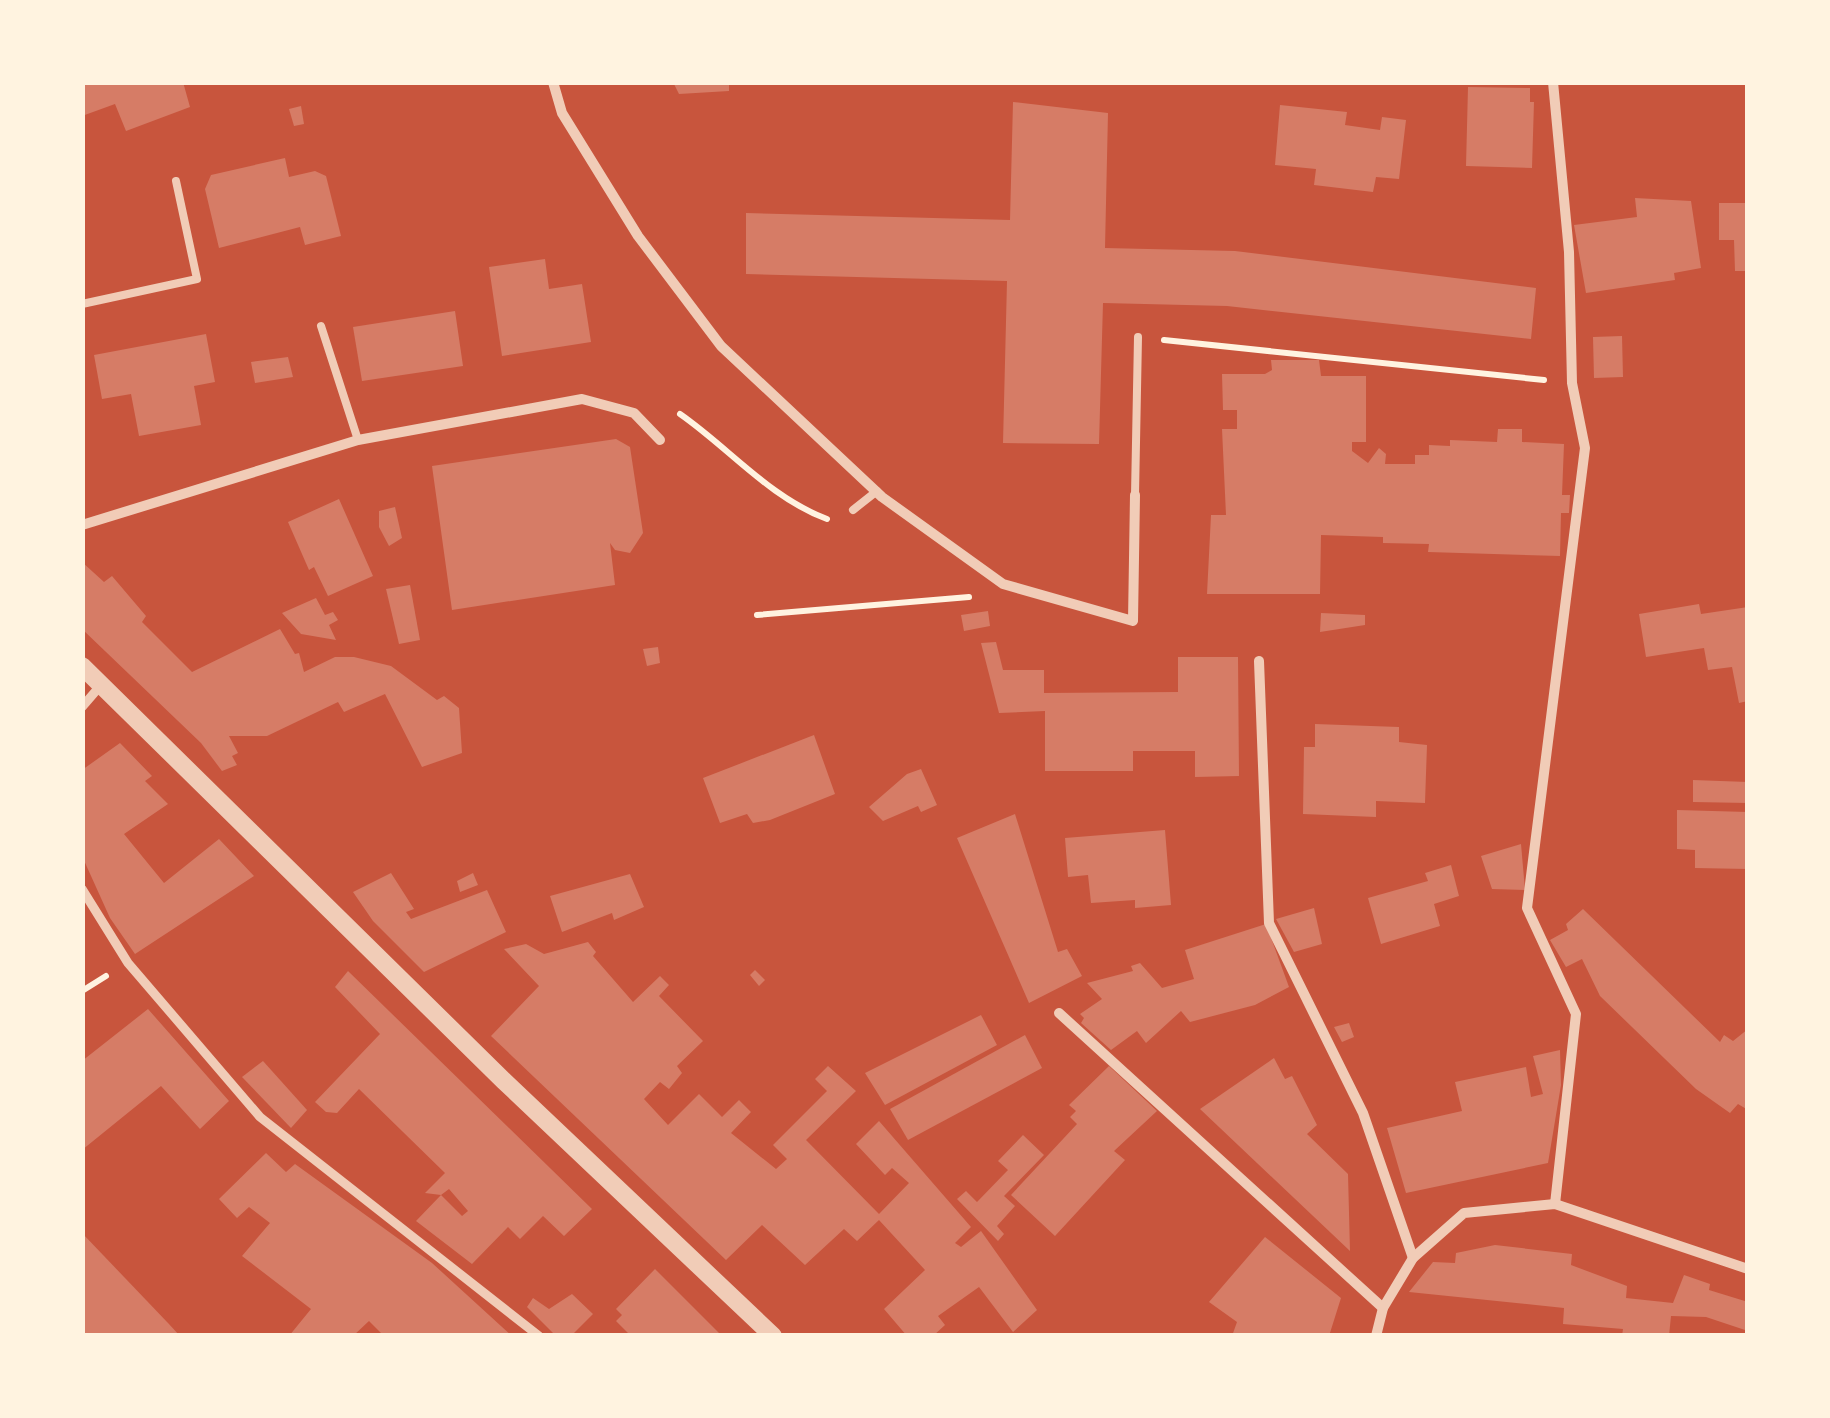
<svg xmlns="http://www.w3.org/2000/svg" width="1830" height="1418" font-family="'Roboto Serif',serif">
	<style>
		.building { fill: #d67c66 }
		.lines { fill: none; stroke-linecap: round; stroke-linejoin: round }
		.path { stroke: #fff3e0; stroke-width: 6 }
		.service { stroke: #f1ccb7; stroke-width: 8 }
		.pedestrian { stroke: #f1ccb7; stroke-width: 9 }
		.minor { stroke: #f1ccb7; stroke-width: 10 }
		.tertiary { stroke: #f1ccb7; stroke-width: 18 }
	</style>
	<rect width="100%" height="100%" fill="#c8553d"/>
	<g class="building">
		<path d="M82,82H183L190,107L126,131L115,104L82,116Z"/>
		<path d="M673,82H729V91L679,94Z"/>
		<path d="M1468,87L1530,88V102H1534L1532,168L1466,166Z"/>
		<path d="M1013,102L1108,113L1105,248L1235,251L1536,288L1531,339L1227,306L1103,303L1099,444L1003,443L1007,281L746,274V213L1010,220Z"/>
		<path d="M1280,105L1347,112L1345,125L1380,130L1382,117L1406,120L1399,179L1376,177L1373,192L1314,185L1316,169L1275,165Z"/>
		<path d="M301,106L304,124L294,126L289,109Z"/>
		<path d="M285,158L289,177L315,171L326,176L341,236L305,245L300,227L219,248L205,189L211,175Z"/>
		<path d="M1635,198L1691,201L1701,268L1674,273L1675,280L1586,293L1574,225L1637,217Z"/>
		<path d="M1719,203H1748V271H1735L1734,240H1719Z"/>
		<path d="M545,259L549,289L582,284L591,342L502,356L489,267Z"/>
		<path d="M455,311L463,366L362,381L353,327Z"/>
		<path d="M206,334L215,382L194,386L201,425L139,436L131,394L102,399L94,355Z"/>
		<path d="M1622,336L1623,377L1594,378L1593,337Z"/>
		<path d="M288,357L293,377L255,383L251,362Z"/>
		<path d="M1271,360H1319L1321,376H1366V442H1352V451L1368,463L1379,448L1386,454L1385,464H1415V455H1429V445L1450,446V440L1497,442L1498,429H1522V442L1564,444L1562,495H1570L1569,513H1561L1560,556L1428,552L1429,544L1383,543V537L1321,535L1320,594H1207L1211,515H1226L1222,429H1237V410H1223L1222,374H1265L1272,370Z"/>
		<path d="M616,439L630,447L643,533L630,553L615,550L610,543L615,585L452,610L432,466Z"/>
		<path d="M339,499L373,576L328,596L314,567L309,570L288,522Z"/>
		<path d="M395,507L402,538L389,546L379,527V511Z"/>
		<path d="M82,562L104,582L112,576L146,616L142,622L192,672L280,629L295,654L299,653L304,672L335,657H354L391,666L437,700L444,696L459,708L462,753L422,767L385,694L344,712L338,702L267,736H229L238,753L232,756L237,765L222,771L201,743L82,629Z"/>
		<path d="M410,585L420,640L399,644L386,589Z"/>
		<path d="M316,598L325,615L333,612L338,620L329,625L336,640L301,634L282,613Z"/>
		<path d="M1699,604L1701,614L1748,607V701L1739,703L1732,667L1708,670L1704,648L1646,657L1639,614Z"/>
		<path d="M988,611L990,626L964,631L961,615Z"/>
		<path d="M1321,613L1365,615V625L1320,632Z"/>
		<path d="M996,642L1003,670H1044V693L1178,692V657H1238L1239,776L1195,777V751H1133V771H1045V711L999,713L981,643Z"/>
		<path d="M658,647L660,663L647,666L643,649Z"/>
		<path d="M1315,724L1399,727V742L1427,745L1425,803L1376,801V817L1303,814L1304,747H1315Z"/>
		<path d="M814,735L835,794L770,820L753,823L747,814L720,823L703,778Z"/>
		<path d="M120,743L152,776L145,781L168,804L124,834L164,883L219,839L254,876L135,954L110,918L82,856V770Z"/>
		<path d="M921,769L937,805L921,812L918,806L883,821L869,807L907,774Z"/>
		<path d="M1693,780L1748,782V803L1693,802Z"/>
		<path d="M1677,810L1748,812V869L1695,868V850L1677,849Z"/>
		<path d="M1015,814L1058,952L1067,949L1082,976L1029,1003L957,838Z"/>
		<path d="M1165,830L1171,905L1135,908V900L1091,903L1088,875L1068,877L1065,838Z"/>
		<path d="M1521,844L1525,890L1492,889L1481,856Z"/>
		<path d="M1451,865L1459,896L1434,904L1440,926L1381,944L1368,898L1428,881L1425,873Z"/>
		<path d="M391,873L414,909L406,912L411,919L487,890L506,932L424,972L373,921L353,892Z"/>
		<path d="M473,873L478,885L460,892L457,881Z"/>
		<path d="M630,874L644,907L614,920L612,913L562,932L550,896Z"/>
		<path d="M1314,908L1322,944L1294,952L1276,919Z"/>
		<path d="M1583,909L1720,1042L1724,1035L1733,1041L1748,1029V1110L1738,1104L1730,1113L1696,1089L1600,996L1582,959L1566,967L1550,940L1568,930L1566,924Z"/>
		<path d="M1266,924L1289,987L1255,1005L1190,1022L1181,1011L1146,1043L1137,1031L1111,1050L1081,1023L1084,1018L1080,1014L1102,999L1087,983L1133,971L1131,966L1140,963L1162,988L1194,979L1185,950Z"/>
		<path d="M588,942L596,952L593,956L633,1002L660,976L669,985L659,996L703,1041L677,1066L682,1073L669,1089L660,1082L644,1099L668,1125L699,1094L722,1117L739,1100L751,1112L731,1133L776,1169L787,1159L773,1145L827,1091L815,1079L828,1066L856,1091L806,1140L879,1214L909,1183L892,1168L885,1175L856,1144L879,1121L971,1227L955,1243L961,1247L981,1231L1037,1310L1013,1332L979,1287L938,1316L945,1325L933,1336H907L884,1309L925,1270L879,1220L857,1241L844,1229L805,1265L762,1225L726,1260L491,1036L539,986L504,949L526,944L544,954Z"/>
		<path d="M755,970L765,980L759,986L750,975Z"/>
		<path d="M348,971L592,1209L564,1236L543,1216L520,1239L508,1227L472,1264L416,1221L441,1195L462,1216L468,1211L449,1189L441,1195L425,1193L445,1173L359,1089L337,1113L326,1112L315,1102L380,1034L335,987Z"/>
		<path d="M148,1009L229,1101L200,1129L161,1086L82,1150V1061Z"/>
		<path d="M981,1015L997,1045L885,1105L865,1073Z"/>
		<path d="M1349,1023L1354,1037L1342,1042L1334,1027Z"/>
		<path d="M1025,1035L1042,1068L908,1140L890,1109Z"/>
		<path d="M1560,1050L1561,1085L1548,1163L1406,1193L1387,1128L1462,1111L1455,1082L1526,1067L1531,1097L1543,1094L1533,1056Z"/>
		<path d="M1274,1058L1285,1079L1292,1076L1317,1125L1307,1134L1348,1174L1350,1251L1200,1109Z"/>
		<path d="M263,1061L307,1110L291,1128L242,1077Z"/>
		<path d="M1109,1066L1157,1111L1114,1151L1125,1160L1055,1236L1011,1195L1077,1124L1070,1117L1076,1111L1069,1105Z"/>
		<path d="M1023,1135L1044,1155L1004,1196L1015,1206L997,1226L1004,1234L998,1241L957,1199L966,1191L977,1202L1008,1170L998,1161Z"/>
		<path d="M266,1153L286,1172L295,1164L432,1263L512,1336H384L369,1321L353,1336H289L311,1309L242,1256L270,1223L249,1207L237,1218L219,1199Z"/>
		<path d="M82,1233L168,1323L180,1336H82Z"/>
		<path d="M1265,1237L1341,1298L1329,1336H1232L1237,1322L1209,1302Z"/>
		<path d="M1495,1245L1572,1254L1571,1265L1627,1286L1626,1298L1673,1303L1684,1275L1710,1284L1709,1290L1748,1302V1331L1706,1317L1671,1316L1669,1336H1622L1623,1329L1563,1324L1564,1308L1409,1292L1433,1262L1455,1263L1456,1253Z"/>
		<path d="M655,1269L722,1336H631L616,1321L622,1315L616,1309Z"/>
		<path d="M572,1294L593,1314L571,1336H556L527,1307L533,1298L549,1309Z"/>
	</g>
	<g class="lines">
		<g class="path">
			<path d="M1164,340L1544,380"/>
			<path d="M680,414C729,448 770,498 827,519"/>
			<path d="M757,615L969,597"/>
			<path d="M82,991L106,976"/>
		</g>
		<g class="service">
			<path d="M82,304L197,279L176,181"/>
			<path d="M321,326L358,440"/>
			<path d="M1135,495L1138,337"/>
			<path d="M853,510L877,491"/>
		</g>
		<g class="pedestrian">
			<path d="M82,707L101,685"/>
			<path d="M82,889L128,963L260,1117L539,1336"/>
		</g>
		<g class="minor">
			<path d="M553,82L562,113L638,236L721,346L882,497L1003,584L1133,621L1135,495"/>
			<path d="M1553,82L1569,252L1572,383L1585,448L1527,908L1576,1014L1555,1204"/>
			<path d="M82,525L358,440L582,399L634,413L660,440"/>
			<path d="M1259,661L1269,923L1363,1113L1413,1258"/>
			<path d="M1059,1013L1383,1308"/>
			<path d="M1376,1336L1383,1308L1413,1258L1464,1213L1555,1204L1748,1269"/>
		</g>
		<path class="tertiary" d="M82,666L504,1081L773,1336"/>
	</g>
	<rect width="1830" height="1418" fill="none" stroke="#fff3e0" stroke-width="170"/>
</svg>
